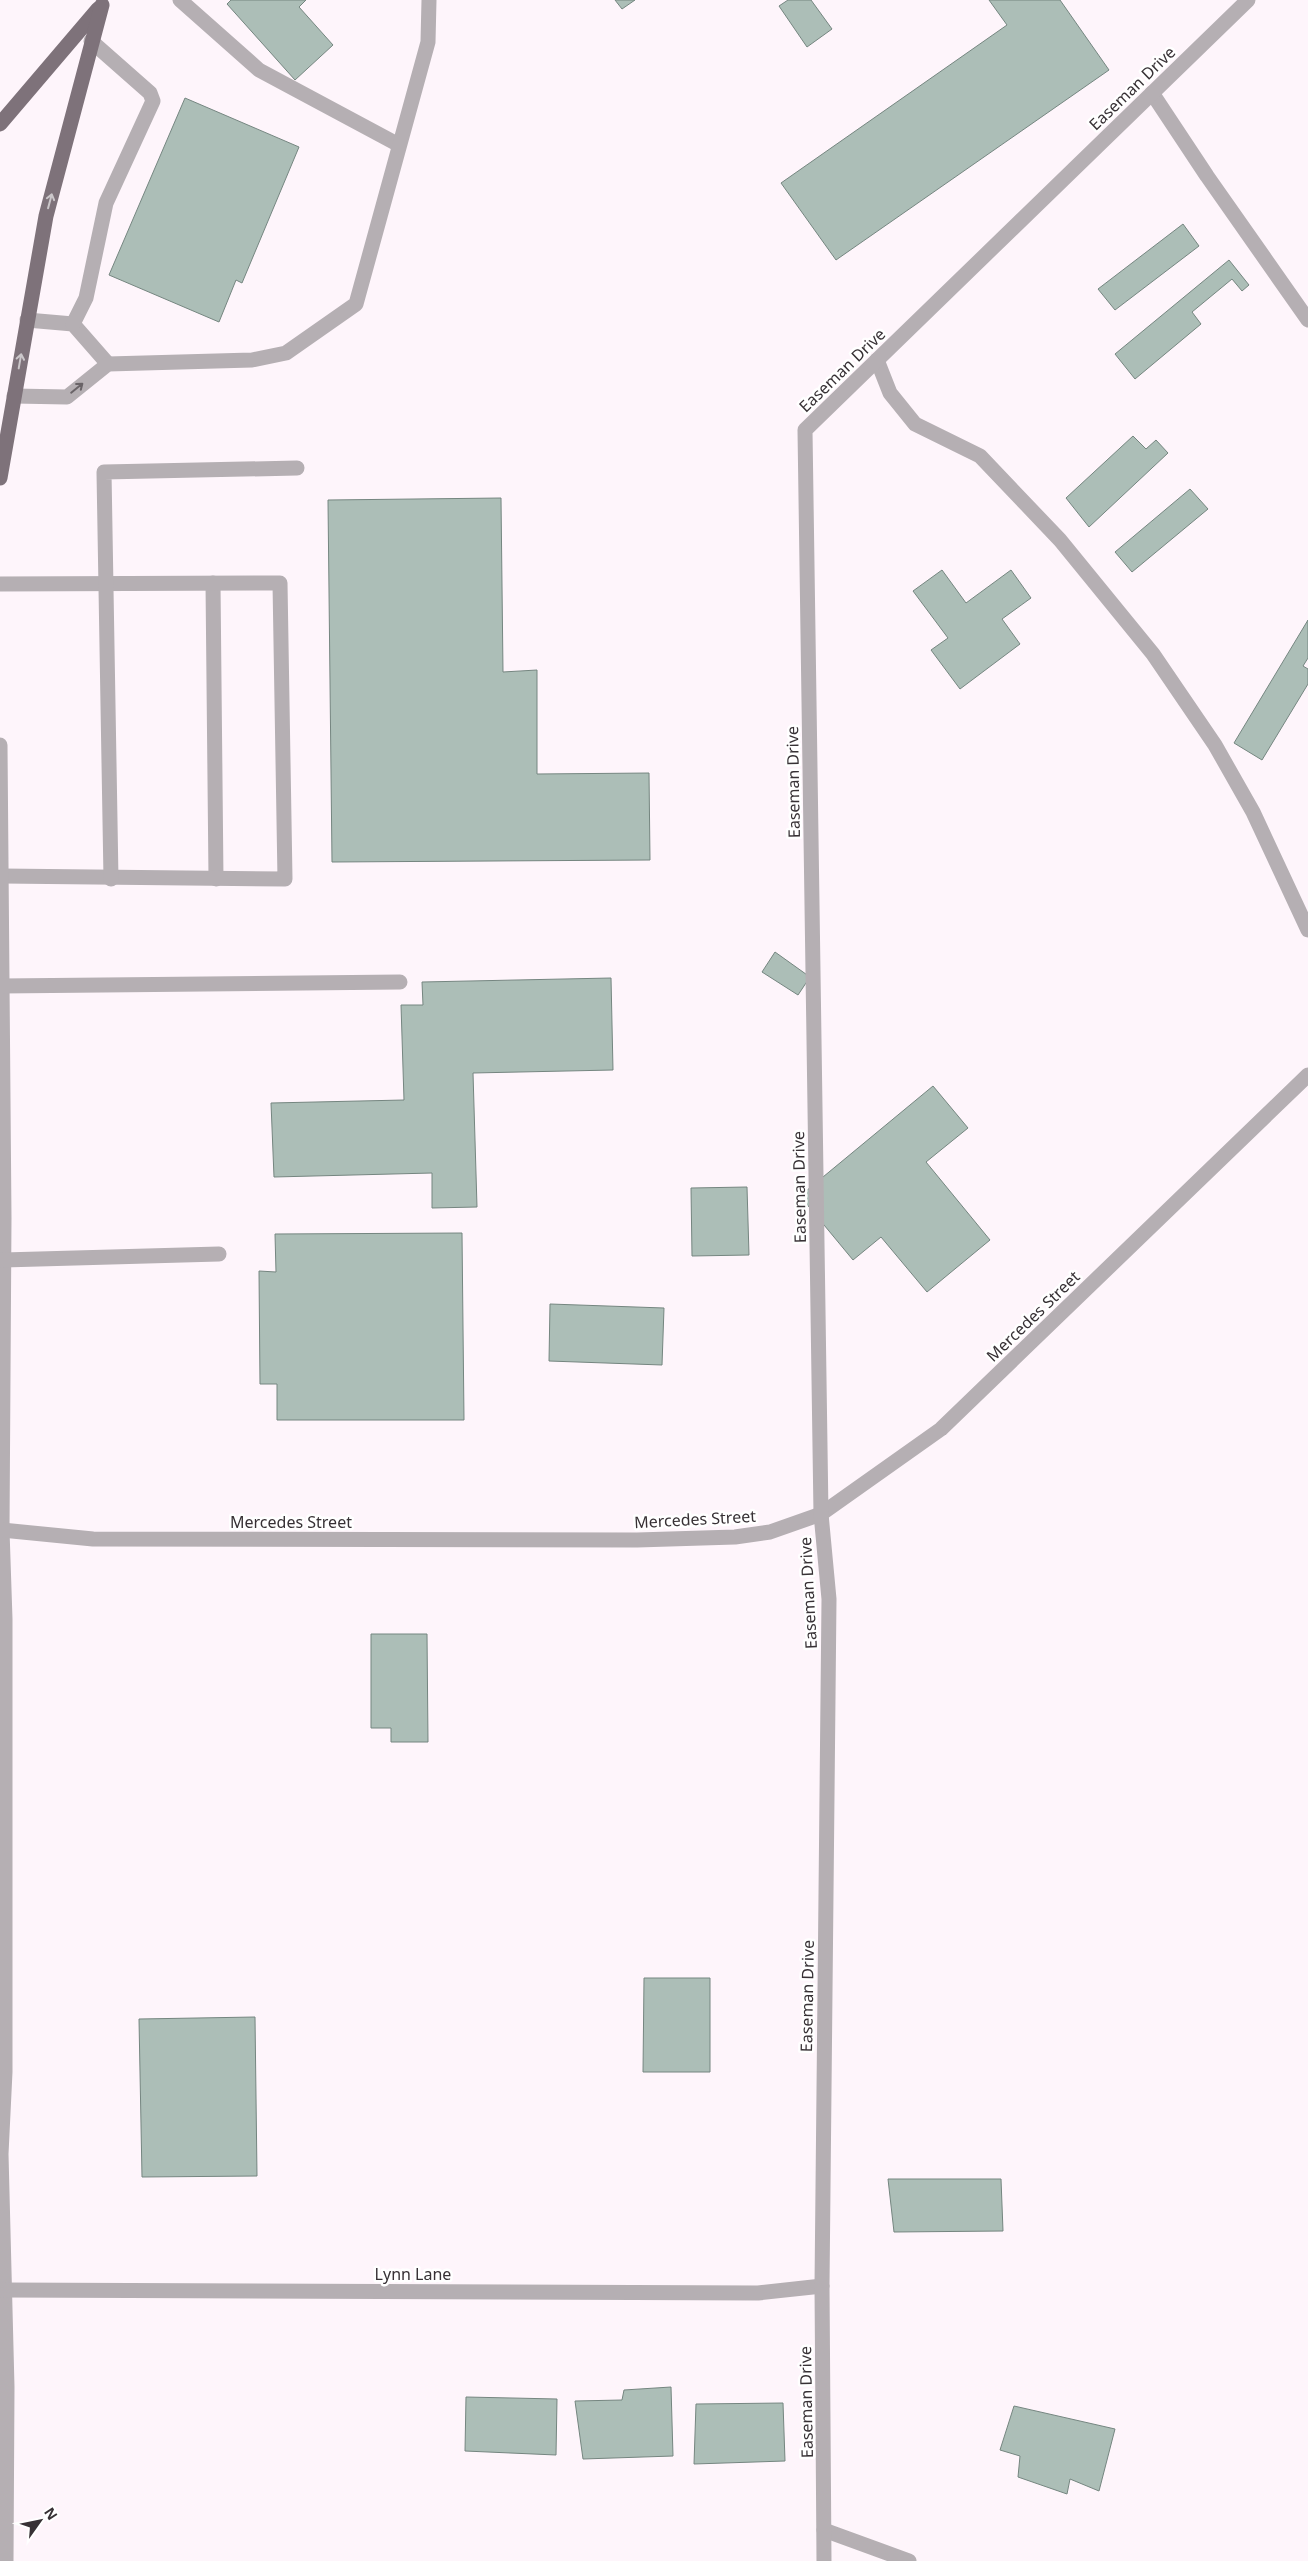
<svg xmlns="http://www.w3.org/2000/svg" width="1308" height="2561" font-family="'Noto Sans',sans-serif">
	<style>
		.building { fill: #acbeb7; stroke: #758680 }
		.lines { fill: none; stroke-linecap: round; stroke-linejoin: round }
		.minor { stroke: #b5afb3; stroke-width: 15 }
		.major { stroke: #7e727a; stroke-width: 15 }
		.oneway { stroke: #cbc7ca }
		.oneway2 { stroke: #696367 }
		.labels { text-anchor: middle; dominant-baseline: central; stroke-width: 5; stroke-linejoin: round; paint-order: stroke }
		.street-label { font-size: 16px; fill: #373135; stroke: #fff }
	</style>
	<rect width="100%" height="100%" fill="#fef5fb"/>
	<g class="building">
		<path d="M231,0H306L299,7L333,45L295,80L227,4Z"/>
		<path d="M615,0H635L622,9Z"/>
		<path d="M788,0H811L832,29L807,47L779,6Z"/>
		<path d="M989,0H1060L1109,70L836,260L781,183L1007,25Z"/>
		<path d="M185,98L299,147L242,283L236,280L219,322L109,275Z"/>
		<path d="M1183,224L1199,246L1115,310L1098,289Z"/>
		<path d="M1229,260L1249,285L1242,291L1232,279L1192,312L1201,324L1135,379L1115,354Z"/>
		<path d="M1133,436L1146,449L1156,440L1168,453L1089,527L1066,498Z"/>
		<path d="M1190,489L1208,509L1132,572L1115,552Z"/>
		<path d="M501,498L503,672L537,670V774L649,773L650,860L332,862L328,500Z"/>
		<path d="M942,570L966,603L1011,570L1031,598L1002,619L1020,644L960,689L931,650L948,638L913,591Z"/>
		<path d="M1308,620V658L1303,666L1308,669V684L1262,760L1234,743Z"/>
		<path d="M775,952L810,977L798,995L762,972Z"/>
		<path d="M611,978L613,1070L473,1073L477,1207L432,1208V1173L274,1177L271,1103L404,1100L401,1005H423L422,982Z"/>
		<path d="M933,1086L968,1128L926,1162L990,1240L927,1292L881,1237L853,1260L800,1196Z"/>
		<path d="M747,1187L749,1255L692,1256L691,1188Z"/>
		<path d="M462,1233L464,1420H277V1384H260L259,1271L276,1272L275,1234Z"/>
		<path d="M550,1304L664,1308L662,1365L549,1361Z"/>
		<path d="M371,1634H427L428,1742H391V1728H371Z"/>
		<path d="M644,1978H710V2072H643Z"/>
		<path d="M255,2017L257,2176L142,2177L139,2019Z"/>
		<path d="M888,2179H1001L1003,2231L894,2232Z"/>
		<path d="M671,2387L673,2456L583,2459L575,2401L622,2400L624,2390Z"/>
		<path d="M466,2397L557,2399L556,2455L465,2451Z"/>
		<path d="M783,2403L785,2461L694,2464L696,2404Z"/>
		<path d="M1014,2406L1115,2429L1099,2491L1070,2479L1067,2494L1018,2477L1020,2456L1000,2450Z"/>
	</g>
	<g class="lines">
		<g class="minor">
			<path d="M180,0L259,70L399,145"/>
			<path d="M1152,93L1207,176L1308,320"/>
			<path d="M27,320L73,324L108,364"/>
			<path d="M73,324L86,298L106,203L153,101L150,93L91,41"/>
			<path d="M877,360L890,393L915,424L980,456L1060,540L1153,654L1215,745L1253,812L1308,930"/>
			<path d="M14,396L67,397L108,364L252,360L286,353L356,304L428,42L429,0"/>
			<path d="M213,583L216,879"/>
			<path d="M0,584L280,583L285,879L2,876"/>
			<path d="M0,745L4,1218L2,1530L5,1619V2072L1,2154L7,2387L6,2561"/>
			<path d="M111,879L104,472L297,468"/>
			<path d="M1,986L400,982"/>
			<path d="M3,1260L219,1254"/>
			<path d="M2,1530L93,1539L637,1540L735,1537L770,1532L821,1514L941,1429L1308,1075"/>
			<path d="M3,2290L758,2293L822,2286"/>
			<path d="M824,2530L909,2561"/>
			<path d="M824,2561L822,2286L829,1599L821,1514L805,430L1248,0"/>
		</g>
		<g class="major">
			<path d="M0,124L98,9"/>
			<path d="M0,478L46,216L102,5"/>
		</g>
	</g>
	<defs><path id="oneway-shaft" d="M-6 0H5M1.5-3L5.5 0L1.5 3" fill="none" stroke-width="1.6" stroke-linecap="round" stroke-linejoin="round" transform="scale(1.25)"/></defs>
	<g class="oneway">
		<use href="#oneway-shaft" transform="translate(50 201) rotate(-75)"/>
		<use href="#oneway-shaft" transform="translate(20 361) rotate(-80)"/>
	</g>
	<use class="oneway2" href="#oneway-shaft" transform="translate(77 388) rotate(-39)"/>
	<g class="labels">
		<g class="street-label">
			<text transform="translate(1132 88) rotate(-44)">Easeman Drive</text>
			<text transform="translate(842 370) rotate(-44)">Easeman Drive</text>
			<text transform="translate(793 782) rotate(-91)">Easeman Drive</text>
			<text transform="translate(799 1187) rotate(-91)">Easeman Drive</text>
			<text transform="translate(1033 1316) rotate(-44)">Mercedes Street</text>
			<text transform="translate(695 1519) rotate(-3)">Mercedes Street</text>
			<text x="291" y="1522">Mercedes Street</text>
			<text transform="translate(808 1593) rotate(-93)">Easeman Drive</text>
			<text transform="translate(807 1996) rotate(-89)">Easeman Drive</text>
			<text x="413" y="2274">Lynn Lane</text>
			<text transform="translate(806 2402) rotate(-91)">Easeman Drive</text>
		</g>
	</g>
	<g transform="translate(40 2521) rotate(57)" stroke="#ffffff" stroke-width="4" paint-order="stroke">
	<path d="M0-4L9 19L0 12L-9 19Z" fill="#373135"/>
	<text y="-8" font-size="14" font-weight="bold" text-anchor="middle" fill="#373135">N</text>
	</g>
</svg>
